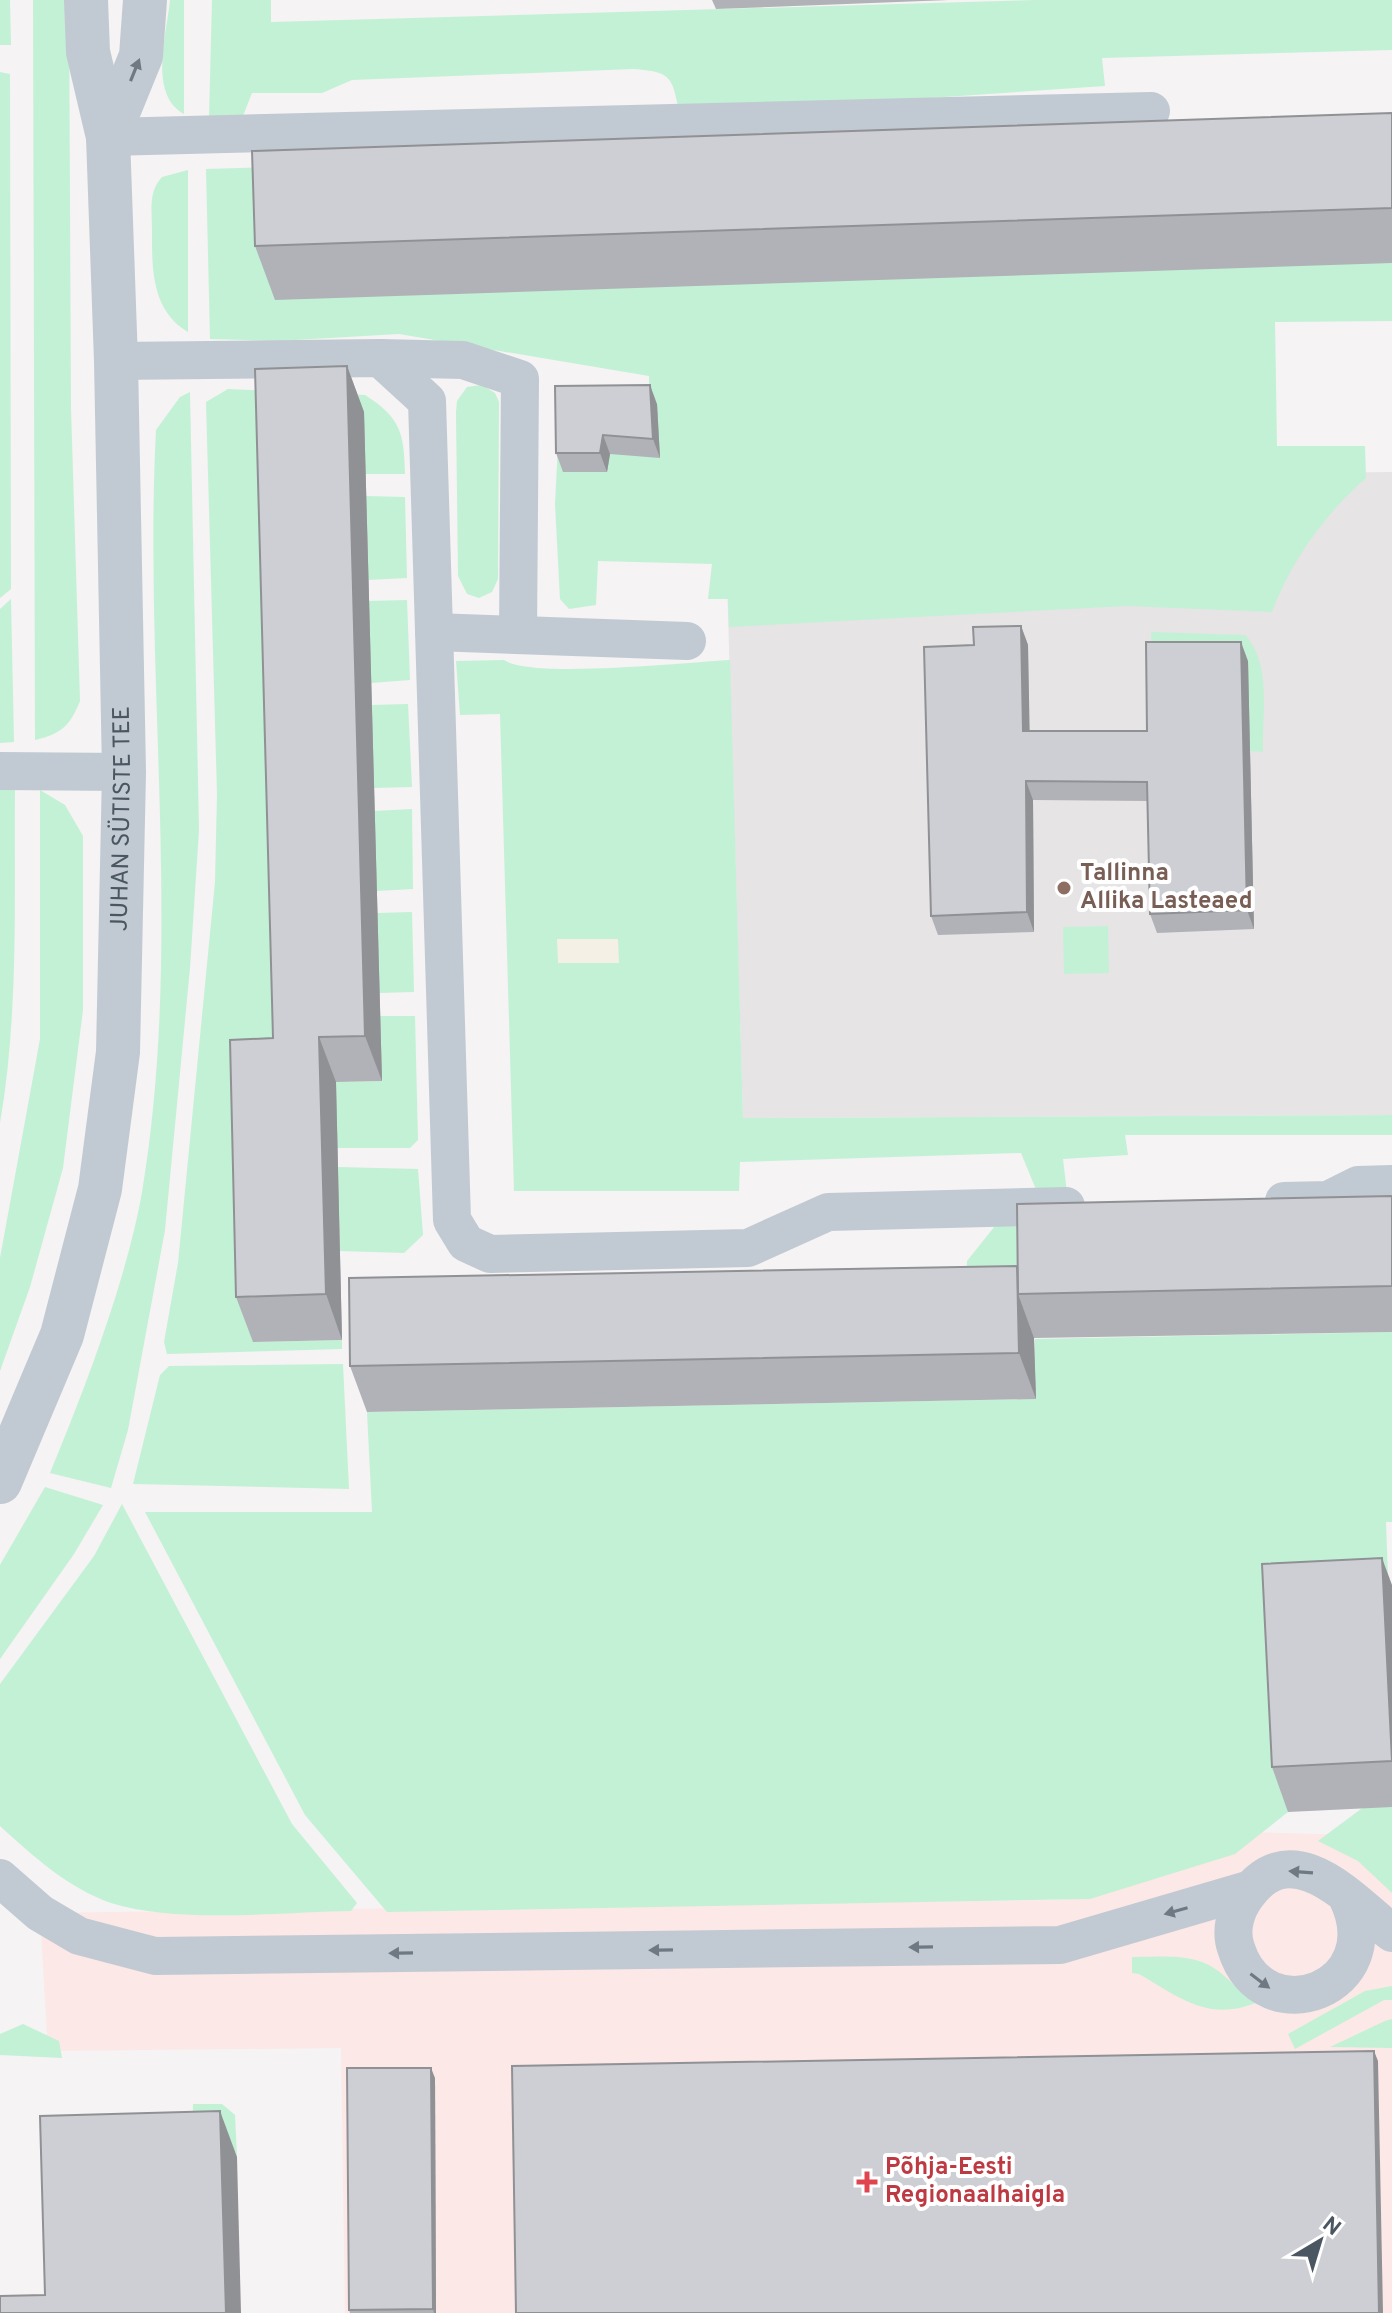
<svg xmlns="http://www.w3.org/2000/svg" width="1392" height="2313" font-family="Overpass,sans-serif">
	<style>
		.education { fill: #e6e4e5 }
		.medical { fill: #fce8e6 }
		.green { fill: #c3f1d5 }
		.sand { fill: #f5f0e5 }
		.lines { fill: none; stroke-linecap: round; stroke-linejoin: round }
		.minor { stroke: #c1cad2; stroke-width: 38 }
		.tertiary { stroke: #c1cad2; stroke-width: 44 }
		.wall { fill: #b0b2b7 }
		.shaded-wall { fill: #909195 }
		.building { fill: #cdcfd5; stroke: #909195; stroke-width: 2 }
		.oneway { fill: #6e7983 }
		.education-dot { fill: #8d6e63; stroke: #fff; stroke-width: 3 }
		.health-dot { fill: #e0444e; stroke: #fff; stroke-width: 3 }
		.labels { text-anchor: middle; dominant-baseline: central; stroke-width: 8; stroke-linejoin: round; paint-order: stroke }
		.street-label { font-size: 24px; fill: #4a5661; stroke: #fff }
		.education-label { font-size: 24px; font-weight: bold; fill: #785e54; stroke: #fff; text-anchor: start }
		.health-label { font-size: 24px; font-weight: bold; fill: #be3a42; stroke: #fff; text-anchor: start }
	</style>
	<rect width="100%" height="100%" fill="#f5f3f3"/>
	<path class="education" d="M1392,472V1115L743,1118L724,479Z"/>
	<path class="medical" d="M1245,1832L1392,1836V2313H345L341,2048L48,2051L40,1913L1065,1900Z"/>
	<g class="green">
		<path d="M0,0H10L11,45H0Z"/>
		<path d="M33,0H69L71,408L80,701C70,726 61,734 35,740Z"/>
		<path d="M170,0H184V114C148,94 167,34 170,0Z"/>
		<path d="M212,0H271V22L1037,0H1392V50L1102,58L1105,86L680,115C672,77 673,72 633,69L352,80L322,93H252L241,121L209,119Z"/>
		<path d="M0,72L10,74L11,589L0,598Z"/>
		<path d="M339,165L1392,263V321L1275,322L1277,446H1365L1366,478C1325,514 1291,561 1272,612L1127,606L729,627L728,599H708L712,564L598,561L596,605L569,609L560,599L555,504L561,387L649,396V376L399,334L277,341L210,339L206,169Z"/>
		<path d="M188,170V332C151,310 152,268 152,230C152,210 148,192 162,177Z"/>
		<path d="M482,385L495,393L499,402L498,579L492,592L479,598L467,594L458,576L456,412L457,401L467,387Z"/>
		<path d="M228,389L365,395C401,418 404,433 405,474H365L253,1342L342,1340V1349L167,1354L164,1342L178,1263L215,882L217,794L206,402Z"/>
		<path d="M190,392L199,830L190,968L165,1230L128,1430L111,1488L50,1473C84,1391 127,1279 142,1192C184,940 143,682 156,430L180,397Z"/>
		<path d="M366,496L405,497L407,578L368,580Z"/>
		<path d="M11,599L14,742L0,743V609Z"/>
		<path d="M407,600L410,680L371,683L368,601Z"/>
		<path d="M1151,632L1245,635C1272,663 1262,715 1263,752L1250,751L1152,661Z"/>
		<path d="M504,660C532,679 688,662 730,660L743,1118L1392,1115V1135H1125L1128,1155L1063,1159L1067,1193L1037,1192L1021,1153L740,1162L739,1191H514L500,714L460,715L456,661Z"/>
		<path d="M408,704L412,787L374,788L371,705Z"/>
		<path d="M0,788L15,789C14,900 19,1013 0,1123Z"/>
		<path d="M40,790L65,805L83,836V1010L63,1168L30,1287L0,1371V1258L40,1039Z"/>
		<path d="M412,809L413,889L376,891L374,811Z"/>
		<path d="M412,912L414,992L379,993L377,913Z"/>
		<path d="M1108,926L1109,973L1064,974L1063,927Z"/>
		<path d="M380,1016H415L418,1140L410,1148H337L336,1082L381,1081Z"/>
		<path d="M338,1167L418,1169L423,1235L404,1253L340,1251Z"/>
		<path d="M1003,1216L1075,1217L1034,1311L966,1312L967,1261Z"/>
		<path d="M1392,1332V1522H1386L1389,1603L1278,1609L1288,1812L1235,1854L1090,1899L387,1912L305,1815L145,1512H372L367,1412L1035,1399V1339Z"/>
		<path d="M343,1364L349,1489L133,1484L160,1375L169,1366Z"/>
		<path d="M45,1487L103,1505L74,1554L0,1659V1565Z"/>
		<path d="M122,1504L292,1824L357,1903L351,1911C281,1912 177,1924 111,1903C68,1888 33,1856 0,1826V1684L94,1556Z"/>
		<path d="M1392,1796V1893L1358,1861L1318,1841L1361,1809Z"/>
		<path d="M1132,1957C1163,1957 1197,1952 1222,1974C1234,1984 1242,1994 1255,2003C1208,2022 1179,1997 1139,1974L1132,1973Z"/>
		<path d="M1392,1986V2000H1384L1295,2049L1288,2034L1365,1991Z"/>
		<path d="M1392,2019V2048L1330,2047L1385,2021Z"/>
		<path d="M23,2024L59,2041L62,2058L0,2055V2034Z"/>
		<path d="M193,2104H222L235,2115L237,2157L192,2158Z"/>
	</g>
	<path class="sand" d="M557,939H618L619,963H558Z"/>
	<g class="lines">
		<g class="minor">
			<path d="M108,137L1151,111"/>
			<path d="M380,358L463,360L520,379L518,635"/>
			<path d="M116,361L380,358L427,401L452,1220L466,1243L490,1254L748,1248L828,1212L1066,1206"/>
			<path d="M434,632L687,641"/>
			<path d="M0,771L124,772"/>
			<path d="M1284,1201L1328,1200L1358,1185L1392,1184"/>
			<path d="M0,1878L40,1913L79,1936L155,1956L1060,1945L1251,1889"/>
			<path d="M1347,1897C1392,1989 1263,2036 1236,1948C1230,1931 1235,1911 1246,1896C1292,1831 1352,1901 1392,1933"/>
		</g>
		<g class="tertiary">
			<path d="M108,137L141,56L145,0"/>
			<path id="s1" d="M0,1482L62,1335L100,1189L118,1052L124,772L116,361L108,137L88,52L86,0"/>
		</g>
	</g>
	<g class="wall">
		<path d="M712,0H949L716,9Z"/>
		<path d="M1392,113V263L275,300L255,246Z"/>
		<path d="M347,366L364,412L382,1081L336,1082L342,1340L253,1342L236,1297L273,1038Z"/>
		<path d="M657,404L660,458L610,454L607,472H563L556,453Z"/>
		<path d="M1021,626L1028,645L1029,731H1147L1248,661L1254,929L1157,933L1150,914L1148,801L1033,800L1034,932L938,935L931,916L974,645Z"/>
		<path d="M1392,1196V1332L1034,1338L1036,1399L367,1412L350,1366L1017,1266Z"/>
		<path d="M1392,1585V1807L1288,1812L1272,1767Z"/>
		<path d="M435,2078L436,2313H350L349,2310Z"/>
	</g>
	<g class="shaded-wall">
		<path d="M347,366L364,412L382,1081L365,1036Z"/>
		<path d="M650,385L657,404L660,458L653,439Z"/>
		<path d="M603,435L610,454L607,472L600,453Z"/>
		<path d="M1021,626L1028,645L1030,750L1023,731Z"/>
		<path d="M1241,642L1248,661L1254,929L1247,910Z"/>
		<path d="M1026,781L1033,800L1034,932L1027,912Z"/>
		<path d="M319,1037L336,1082L342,1340L326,1294Z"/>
		<path d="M1018,1294L1034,1338L1036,1399L1019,1353Z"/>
		<path d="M1382,1558L1392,1585V1752Z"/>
		<path d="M1374,2051L1378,2061L1383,2313H1379Z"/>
		<path d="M431,2068L435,2078L436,2313H434L433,2309Z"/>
		<path d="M220,2111L237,2157L241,2313H226Z"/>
	</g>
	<g class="building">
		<path d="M1392,113V208L255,246L252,151Z"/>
		<path d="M347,366L365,1036L319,1037L326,1294L236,1297L230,1040L273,1038L255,369Z"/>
		<path d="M650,385L653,439L603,435L600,453H556L555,386Z"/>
		<path d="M1021,626L1023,731H1147L1146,642H1241L1247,910L1150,914L1147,782L1026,781L1027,912L931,916L924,647L974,645L973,627Z"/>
		<path d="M1392,1196V1286L1018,1294L1017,1204Z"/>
		<path d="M1017,1266L1019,1353L350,1366L349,1278Z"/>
		<path d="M1382,1558L1392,1761L1272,1767L1262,1564Z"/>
		<path d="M1374,2051L1379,2313H516L512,2066Z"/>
		<path d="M347,2068H431L433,2309L349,2310Z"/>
		<path d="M220,2111L226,2313H0V2296L45,2295L40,2116Z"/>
	</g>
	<defs><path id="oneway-solid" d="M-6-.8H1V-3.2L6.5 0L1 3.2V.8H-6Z" transform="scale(2)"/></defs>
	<g class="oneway">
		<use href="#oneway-solid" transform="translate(135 70) rotate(-68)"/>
		<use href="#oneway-solid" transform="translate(1301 1872) rotate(-176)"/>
		<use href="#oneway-solid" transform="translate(1176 1911) rotate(164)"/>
		<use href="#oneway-solid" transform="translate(921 1947) rotate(179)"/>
		<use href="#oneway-solid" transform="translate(661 1950) rotate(179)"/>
		<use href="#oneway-solid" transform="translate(401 1953) rotate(179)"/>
		<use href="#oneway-solid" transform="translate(1260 1981) rotate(37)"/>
	</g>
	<circle class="education-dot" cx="1064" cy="888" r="8"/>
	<path class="health-dot" d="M863 2170h8v8h8v8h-8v8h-8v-8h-8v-8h8z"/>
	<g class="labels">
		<g class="street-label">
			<text stroke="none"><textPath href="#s1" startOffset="682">JUHAN SÜTISTE TEE</textPath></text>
		</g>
		<g class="education-label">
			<text x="1080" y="874">Tallinna<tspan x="1080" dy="28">Allika Lasteaed</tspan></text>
		</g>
		<g class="health-label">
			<text x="885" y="2168">Põhja-Eesti<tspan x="885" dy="28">Regionaalhaigla</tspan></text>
		</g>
	</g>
	<g transform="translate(1320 2241) rotate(38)" stroke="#ffffff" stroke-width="6" paint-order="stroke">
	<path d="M0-6L14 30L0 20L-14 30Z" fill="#4a5661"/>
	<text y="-12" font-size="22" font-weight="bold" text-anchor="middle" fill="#4a5661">N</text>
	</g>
</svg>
